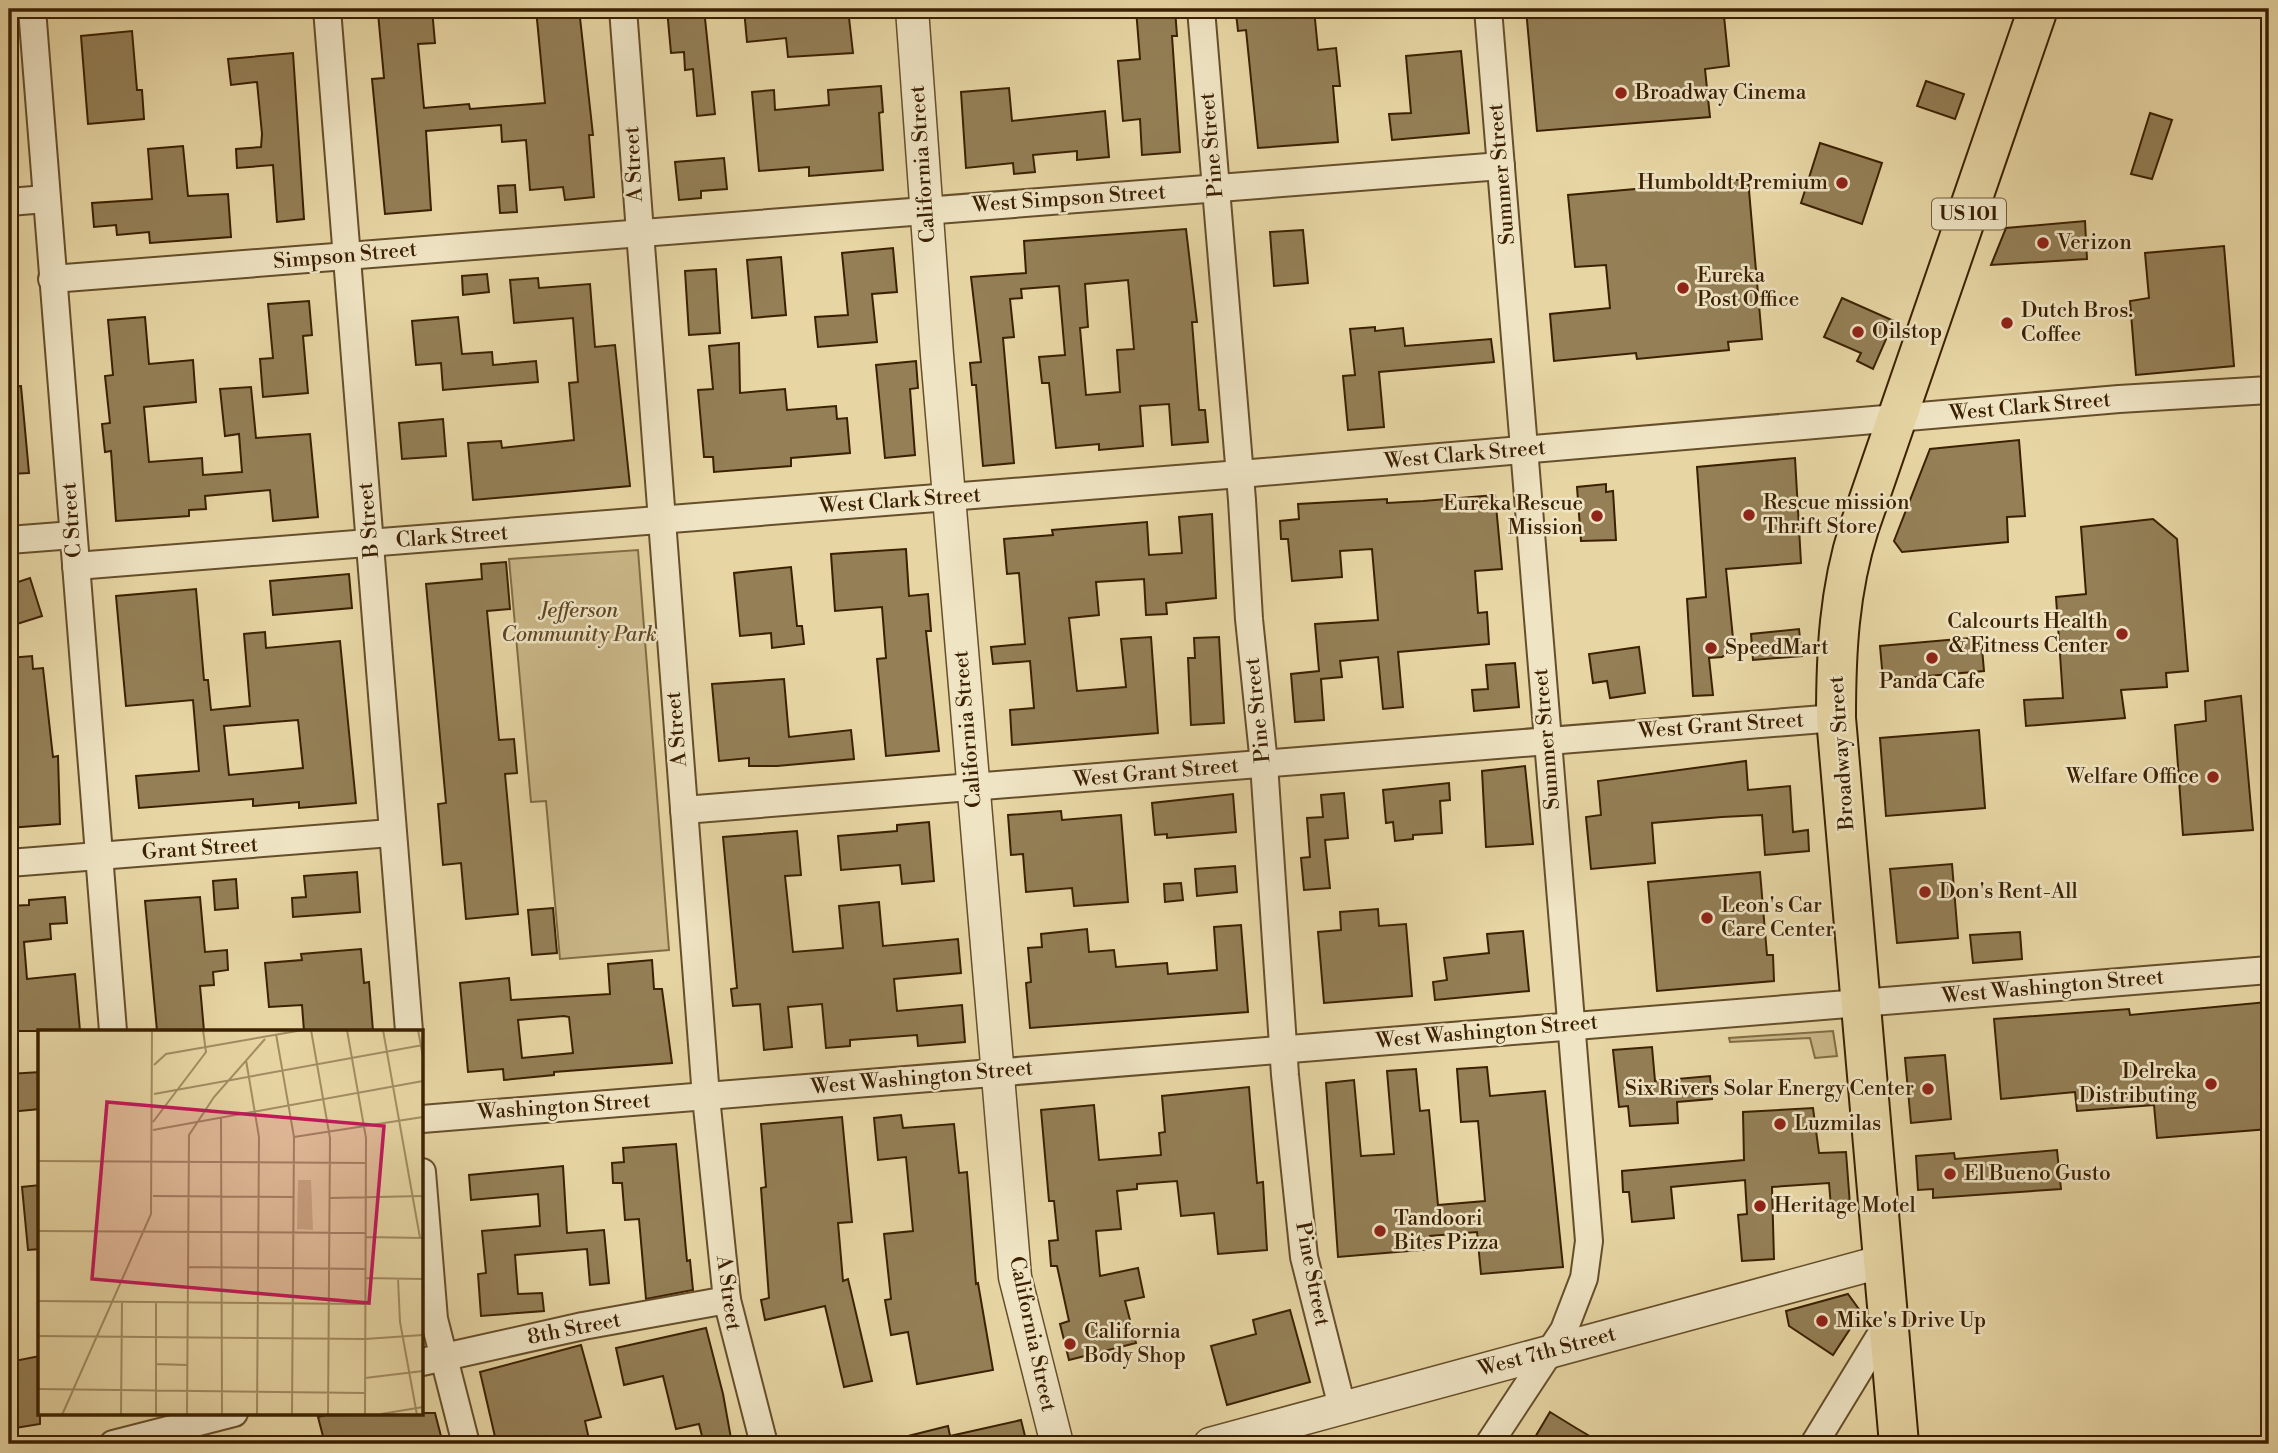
<svg xmlns="http://www.w3.org/2000/svg" width="2278" height="1453" font-family="'Libre Bodoni',serif">
	<style>
		.green { fill: #cab788; stroke: #826c44; stroke-width: 2 }
		.building { fill: #947f56; stroke: #3b2001; stroke-width: 2; fill-rule: evenodd }
		.lines { fill: none; stroke-linecap: round; stroke-linejoin: round }
		.minor-casing { stroke: #664e2a; stroke-width: 30 }
		.tertiary-casing { stroke: #664e2a; stroke-width: 35 }
		.trunk-casing { stroke: #3b2001; stroke-width: 42 }
		.minor { stroke: #efe4c4; stroke-width: 26 }
		.tertiary { stroke: #efe4c4; stroke-width: 32 }
		.trunk { stroke: #e7d6a4; stroke-width: 38 }
		.poi-dot { fill: #8f2418; stroke: #efe4c4; stroke-width: 2.5 }
		.labels { text-anchor: middle; dominant-baseline: central; stroke-width: 5; stroke-linejoin: round; paint-order: stroke }
		.shield { fill: #efe4c4; stroke: #715b3c; stroke-width: 2 }
		.shield-label { font-size: 19px; font-weight: bold; fill: #3b2001 }
		.poi-label { font-size: 21px; fill: #3b2001; stroke: #efe4c4; text-anchor: start }
		.street-label { font-size: 21px; fill: #3b2001; stroke: #efe4c4 }
		.park-label { font-size: 21px; font-style: italic; fill: #5f4623; stroke: #efe4c4 }
		.inset-road { fill: none; stroke: #a28d63; stroke-width: 2 }
		.view { fill: #c2185b; fill-opacity: 0.15; stroke: #c2185b; stroke-width: 3.5 }
		.inset-edge { fill: none; stroke: #3b2001; stroke-width: 3.5 }
	</style>
	<rect width="100%" height="100%" fill="#e7d6a4"/>
	<filter id="stains"><feTurbulence type="fractalNoise" baseFrequency=".00286" numOctaves="4"/><feColorMatrix values="0 0 0 0 .2 0 0 0 0 .09 0 0 0 0 .02 0 0 0 .5 -.17"/></filter>
	<radialGradient id="worn" r=".72"><stop offset=".6" stop-color="#630" stop-opacity="0"/><stop offset="1" stop-color="#630" stop-opacity=".3"/></radialGradient>
	<g class="green">
		<path d="M638,550L669,950L560,959L546,801L531,802L509,559Z"/>
		<path d="M1833,1031L1837,1056L1815,1058L1810,1038L1730,1042L1729,1038Z"/>
	</g>
	<g class="building">
		<path d="M432,9L435,43L418,44L424,108L469,104L470,109L545,103L536,9H579L593,135H589L594,197L565,200L563,187L530,190L526,140L502,142L501,125L426,131L431,210L385,214L372,79L384,78L378,13Z"/>
		<path d="M667,9H704L715,114L697,116L693,69L685,70L684,52L671,53Z"/>
		<path d="M744,9H848L853,53L788,57L786,38L747,42Z"/>
		<path d="M1136,9H1175L1177,36H1172L1180,152L1142,155L1140,119L1123,121L1118,61L1140,59Z"/>
		<path d="M1283,9H1314L1318,50L1336,48L1340,86H1333L1338,142L1258,148L1246,30L1238,31L1236,13Z"/>
		<path d="M1526,9H1702L1703,18L1724,16L1729,66L1705,69L1710,117L1537,131Z"/>
		<path d="M132,31L137,90H142L144,119L88,124L81,36Z"/>
		<path d="M1461,51L1469,133L1392,140L1389,114L1411,113L1406,56Z"/>
		<path d="M293,53L304,219L277,222L273,165L237,168L236,149L261,147L262,134L257,82L231,85L228,59Z"/>
		<path d="M1926,81L1964,94L1955,119L1917,106Z"/>
		<path d="M881,86L883,112L879,113L883,170L809,176V167L759,171L752,92L774,90L775,110L829,105L828,90Z"/>
		<path d="M1009,88L1012,121L1105,111L1109,157L1077,160V151L1033,155L1035,172L1014,174L1013,163L966,168L961,92Z"/>
		<path d="M2150,113L2172,120L2152,179L2131,174Z"/>
		<path d="M1820,143L1882,163L1862,224L1801,203Z"/>
		<path d="M183,146L188,196L228,194L231,237L150,243L149,232L117,235L116,225L94,227L92,203L152,199L148,149Z"/>
		<path d="M724,158L727,189L701,191V198L679,200L675,162Z"/>
		<path d="M1748,179L1762,339L1728,342L1729,350L1637,359L1636,353L1554,361L1550,314L1610,308L1606,265L1575,267L1568,195Z"/>
		<path d="M515,185L517,212L500,213L498,186Z"/>
		<path d="M2085,221L2087,259L1991,265L2006,228Z"/>
		<path d="M1186,229L1197,322H1192L1199,410H1205L1208,442L1172,445L1169,404L1140,406L1143,446L1099,450V444L1056,448L1049,383H1042L1039,357L1065,355L1059,286L1021,289L1022,298L1010,299L1014,337L1003,338L1014,463L983,466L976,385H972L970,363L981,362L971,277L1026,273L1024,241ZM1128,280L1134,349L1117,350L1120,392L1086,395L1080,328L1088,327L1085,284Z"/>
		<path d="M1303,230L1308,283L1274,286L1270,232Z"/>
		<path d="M2224,246L2234,366L2136,375L2130,301L2149,298L2145,253Z"/>
		<path d="M893,248L897,292L872,294L877,342L818,347L815,317L848,315L842,253Z"/>
		<path d="M781,257L786,315L752,318L747,260Z"/>
		<path d="M716,269L720,333L689,335L685,271Z"/>
		<path d="M487,274L489,292L463,295L462,276Z"/>
		<path d="M538,278L539,288L590,284L595,347L615,345L630,486L473,500L468,443L501,441L502,448L574,440L569,383L578,382L573,318L514,323L510,280Z"/>
		<path d="M1842,298L1894,321L1873,369L1857,361L1861,353L1824,337Z"/>
		<path d="M309,301L312,335L303,336L308,393L263,397L260,359L273,358L268,304Z"/>
		<path d="M145,317L149,364L193,360L196,402L144,407L149,462L202,458L203,475L242,472L239,434L225,436L220,389L251,387L256,438L310,434L318,517L273,521L270,490L205,496L206,509L189,510V516L116,521L111,451L105,452L102,424L110,423L105,376L113,375L108,320Z"/>
		<path d="M458,317L462,354L492,352L493,365L536,361L538,382L443,390L441,363L416,365L412,321Z"/>
		<path d="M1375,327V331L1403,328L1405,346L1491,339L1494,362L1379,372L1384,427L1348,430L1343,376L1355,375L1350,329Z"/>
		<path d="M739,343L740,393L785,389L787,410L836,406L837,419L847,418L850,453L791,458V466L714,472L713,457H704L698,390L713,389L709,346Z"/>
		<path d="M916,361L918,388L910,389L915,455L885,458L876,365Z"/>
		<path d="M21,386L29,473L9,474V387Z"/>
		<path d="M443,419L446,456L402,459L399,423Z"/>
		<path d="M2019,440L2025,516L2007,517L2008,542L1902,552L1894,541L1930,449Z"/>
		<path d="M1795,458L1801,563L1726,569L1734,648L1722,657L1709,658L1713,695L1693,696L1687,599L1706,597L1697,467Z"/>
		<path d="M1606,484V492L1613,491L1616,540L1581,541L1577,487Z"/>
		<path d="M1495,495L1502,569L1475,571L1478,613L1487,612L1489,644L1398,652L1403,707L1383,709L1378,657L1340,661L1342,677L1321,679L1324,720L1295,722L1291,674L1319,671L1315,624L1378,620L1372,549L1340,551L1342,577L1292,581L1288,539H1281L1280,521L1299,519L1298,504L1387,499V503L1423,501Z"/>
		<path d="M1212,514L1216,598L1166,603L1167,614L1146,615L1144,579L1096,582L1099,615L1069,618L1077,691L1126,687L1121,639L1151,637L1158,733L1012,745L1010,710L1034,708L1030,661L993,664L991,647L1025,644L1019,573L1007,574L1004,539L1053,535L1052,530L1147,522L1149,555L1182,553L1179,517Z"/>
		<path d="M2153,519L2177,539L2188,671L2166,673L2167,687L2121,690L2125,718L2026,726L2024,700L2063,698L2056,597L2086,594L2081,527Z"/>
		<path d="M906,549L909,596L928,594L931,631H926L939,751L886,756L877,659L886,658L882,607L835,611L831,554Z"/>
		<path d="M506,562L510,609L487,611L499,740L514,739L517,773L505,774L518,914L466,919L461,863L443,865L438,804L446,803L426,584L482,579L481,564Z"/>
		<path d="M791,567L797,626H802L804,644L772,648L771,633L740,636L734,573Z"/>
		<path d="M349,574L352,608L273,615L270,581Z"/>
		<path d="M30,578L42,616L17,624L9,599V585Z"/>
		<path d="M196,589L204,680H208L211,710L250,706L244,634L265,632L266,648L340,641L356,803L299,808V802L253,806V799L139,808L136,776L199,771L193,700L126,706L116,596ZM298,720L303,768L229,775L224,726Z"/>
		<path d="M1799,629L1802,656L1753,660L1751,634Z"/>
		<path d="M1219,637L1224,723L1191,725L1188,658H1195L1194,638Z"/>
		<path d="M1981,637L1984,671L1883,680L1880,646Z"/>
		<path d="M1639,647L1645,693L1610,698L1607,681L1593,683L1589,654Z"/>
		<path d="M32,656L33,669L43,668L53,757L58,756L60,824L9,828V798H14L9,752V658Z"/>
		<path d="M1515,663L1519,707L1474,711L1472,690L1488,689L1486,665Z"/>
		<path d="M784,679L789,737L851,730L854,759L777,766H749V758L719,761L712,684Z"/>
		<path d="M2241,696L2253,830L2183,835L2175,725L2206,721L2205,701Z"/>
		<path d="M1979,730L1985,808L1886,816L1880,738Z"/>
		<path d="M1746,761L1748,790L1790,786L1793,832L1808,830L1809,851L1765,855L1762,815L1722,817L1652,823L1655,863L1591,869L1586,817L1601,815L1598,781Z"/>
		<path d="M1525,766L1533,844L1486,847L1482,771Z"/>
		<path d="M1449,783L1450,800L1440,801L1442,833L1413,835V839L1395,841L1393,822L1386,823L1383,790Z"/>
		<path d="M1344,793L1348,838L1325,840L1330,888L1304,890L1301,858L1310,857L1307,818L1323,817L1321,795Z"/>
		<path d="M1233,794L1236,832L1167,838V834L1155,835L1152,803Z"/>
		<path d="M1061,811L1062,820L1121,815L1128,902L1074,906L1072,888L1026,892L1023,854L1011,855L1008,815Z"/>
		<path d="M929,822L934,881L902,884L900,865L841,870L838,836L897,831V825Z"/>
		<path d="M797,831L801,875L785,876L793,952L843,948L839,906L879,902L883,946L958,939L961,973L894,979L897,1011L962,1005L965,1042L918,1046L917,1035L850,1040V1046L826,1048L822,1004L788,1007L792,1047L764,1050L760,1004L733,1006L731,989L737,988L723,837Z"/>
		<path d="M1952,864L1958,938L1897,943L1890,869Z"/>
		<path d="M1235,866L1237,892L1197,896L1195,869Z"/>
		<path d="M357,872L360,912L293,917L292,898L306,897L304,876Z"/>
		<path d="M1760,872L1767,955H1773L1774,981L1657,991L1648,882Z"/>
		<path d="M236,879L238,908L215,910L213,881Z"/>
		<path d="M1181,883L1183,900L1165,902L1164,884Z"/>
		<path d="M65,897L67,923L50,924L51,939L24,942L27,979L75,974L80,1031H9V906L29,905V900Z"/>
		<path d="M200,897L205,952L227,950L228,970L213,972L214,985L200,986L204,1031H157L145,901Z"/>
		<path d="M553,908L557,953L532,955L528,910Z"/>
		<path d="M1378,909L1379,926L1406,924L1412,996L1324,1003L1318,932L1341,930L1340,912Z"/>
		<path d="M1241,925L1248,1012L1030,1028L1026,983L1031,982L1028,948L1042,947L1041,934L1087,929L1089,952L1114,950L1116,967L1167,963L1168,974L1217,970L1214,927Z"/>
		<path d="M1523,931L1529,991L1435,1000L1433,982L1447,980L1444,958L1489,953L1487,934Z"/>
		<path d="M2020,932L2022,959L1973,963L1970,935Z"/>
		<path d="M361,949L364,983L369,982L373,1031H304L302,1005L269,1007L265,963L302,960L301,954Z"/>
		<path d="M652,960L654,989H662L672,1063L554,1072V1075L504,1080L503,1069L468,1072L460,983L509,978L511,1000L610,994L608,964ZM564,1016L569,1017L573,1053L522,1058L518,1020Z"/>
		<path d="M2267,1002L2269,1129L2157,1138L2154,1105L2077,1111L2075,1092L2001,1099L1994,1019L2129,1009L2130,1015Z"/>
		<path d="M1652,1047L1655,1081L1710,1076L1712,1099L1677,1102L1678,1123L1630,1126L1628,1106L1619,1107L1613,1050Z"/>
		<path d="M1945,1055L1951,1119L1911,1123L1905,1058Z"/>
		<path d="M1487,1067L1490,1096L1545,1091L1563,1267L1481,1274L1477,1232L1430,1236L1432,1249L1338,1257L1326,1083L1354,1080L1361,1156L1394,1154L1387,1071L1416,1069L1420,1111L1429,1110L1438,1205L1485,1201L1478,1121L1461,1122L1457,1069Z"/>
		<path d="M40,1072V1109L9,1112V1074Z"/>
		<path d="M1249,1087L1257,1183L1263,1182L1267,1250L1218,1254L1214,1213L1181,1216L1177,1181L1137,1184V1189L1117,1191L1121,1229L1096,1231L1100,1276L1138,1268L1144,1297L1125,1301L1136,1343L1069,1360L1060,1324L1069,1321L1057,1266H1051L1049,1241L1058,1240L1054,1201H1049L1041,1110L1094,1105L1099,1160L1161,1155L1159,1133L1165,1132L1162,1096Z"/>
		<path d="M1813,1108L1819,1153L1846,1152L1850,1205L1831,1207L1829,1183L1772,1187L1774,1259L1742,1261L1738,1215L1747,1214L1745,1180L1671,1187L1674,1218L1632,1222L1629,1192H1623L1622,1171L1744,1160L1743,1112Z"/>
		<path d="M901,1115L903,1128L954,1124L959,1173L967,1172L976,1284L978,1283L993,1370L917,1384L908,1332L891,1335L885,1300L891,1299L884,1234L913,1231L906,1157L878,1160L874,1118Z"/>
		<path d="M842,1117L852,1222L838,1223L843,1281L848,1279L872,1381L844,1387L825,1306L765,1320L761,1300L769,1298L761,1188L766,1187L761,1124Z"/>
		<path d="M676,1144L687,1261L690,1260L693,1290L646,1299L639,1219L625,1220L622,1183H613L612,1163L624,1162L623,1148Z"/>
		<path d="M2057,1150L2061,1189L1933,1198V1189L1918,1190L1916,1156L1954,1153L1955,1159Z"/>
		<path d="M563,1166L567,1233L604,1230L609,1283L590,1285L587,1249L515,1255L518,1294L542,1293L544,1311L481,1316L478,1274L486,1273L482,1231L540,1226L538,1194L471,1200L469,1175Z"/>
		<path d="M40,1185V1249L28,1250L22,1187Z"/>
		<path d="M1848,1294L1861,1312L1833,1355L1789,1326L1786,1311Z"/>
		<path d="M1290,1310L1310,1382L1227,1405L1211,1346L1256,1334L1253,1320Z"/>
		<path d="M706,1328L723,1394L732,1444H704L699,1424L676,1429L663,1376L624,1385L616,1348Z"/>
		<path d="M581,1345L601,1417L585,1421L590,1444H518L516,1436L496,1441L480,1372Z"/>
		<path d="M40,1356V1424L9,1429V1362Z"/>
		<path d="M1550,1412L1576,1428L1603,1444H1531Z"/>
		<path d="M334,1413H435L443,1444H325L318,1417Z"/>
		<path d="M1021,1420L1027,1444H901L900,1438L948,1426L950,1436Z"/>
	</g>
	<g class="lines">
		<defs>
			<g id="minor">
				<path d="M32,9L113,1031"/>
				<path d="M327,9L409,1031"/>
				<path d="M623,9L706,1097L727,1300L764,1444"/>
				<path d="M1201,9L1242,500L1249,619L1264,764L1285,1075L1304,1257L1342,1407"/>
				<path d="M1488,9L1589,1241L1584,1278L1564,1330L1489,1444"/>
				<path d="M9,202L46,199"/>
				<path d="M52,279L1501,166"/>
				<path d="M9,540L73,535"/>
				<path d="M76,566L1240,474L2119,399L2269,390"/>
				<path d="M684,810L1836,718"/>
				<path d="M9,863L391,833"/>
				<path d="M422,1119L2269,970"/>
				<path d="M422,1172L434,1319L466,1444"/>
				<path d="M422,1362L583,1326L727,1300"/>
				<path d="M113,1444L234,1413"/>
				<path d="M1814,1444L1889,1321"/>
			</g>
			<g id="tertiary">
				<path d="M912,9L937,355L1015,1277L1057,1444"/>
				<path d="M1210,1444L1884,1261"/>
			</g>
			<path id="trunk" d="M1899,1444L1836,718C1836,652 1839,591 1859,528L2038,9"/>
		</defs>
		<use href="#minor" class="minor-casing"/>
		<use href="#tertiary" class="tertiary-casing"/>
		<use href="#trunk" class="trunk-casing"/>
		<use href="#minor" class="minor"/>
		<use href="#tertiary" class="tertiary"/>
		<use href="#trunk" class="trunk"/>
	</g>
	<g class="poi-dot">
		<circle cx="1621" cy="93" r="7"/>
		<circle cx="1842" cy="183" r="7"/>
		<circle cx="2043" cy="243" r="7"/>
		<circle cx="1683" cy="288" r="7"/>
		<circle cx="2007" cy="323" r="7"/>
		<circle cx="1858" cy="332" r="7"/>
		<circle cx="1749" cy="515" r="7"/>
		<circle cx="1597" cy="516" r="7"/>
		<circle cx="2122" cy="634" r="7"/>
		<circle cx="1711" cy="648" r="7"/>
		<circle cx="1932" cy="658" r="7"/>
		<circle cx="2213" cy="777" r="7"/>
		<circle cx="1925" cy="892" r="7"/>
		<circle cx="1707" cy="918" r="7"/>
		<circle cx="2211" cy="1084" r="7"/>
		<circle cx="1928" cy="1089" r="7"/>
		<circle cx="1780" cy="1124" r="7"/>
		<circle cx="1950" cy="1174" r="7"/>
		<circle cx="1760" cy="1206" r="7"/>
		<circle cx="1380" cy="1231" r="7"/>
		<circle cx="1822" cy="1321" r="7"/>
		<circle cx="1070" cy="1344" r="7"/>
	</g>
	<g class="labels">
		<rect class="shield" x="1932" y="198.5" width="74" height="31" rx="5"/>
		<g class="shield-label">
			<text x="1969" y="214">US 101</text>
		</g>
		<g class="poi-label">
			<text x="1635" y="93">Broadway Cinema</text>
			<text x="1828" y="183" text-anchor="end">Humboldt Premium</text>
			<text x="2057" y="243">Verizon</text>
			<text x="1697" y="276">Eureka<tspan x="1697" dy="24">Post Office</tspan></text>
			<text x="2021" y="311">Dutch Bros.<tspan x="2021" dy="24">Coffee</tspan></text>
			<text x="1872" y="332">Oilstop</text>
			<text x="1763" y="503">Rescue mission<tspan x="1763" dy="24">Thrift Store</tspan></text>
			<text x="1583" y="504" text-anchor="end">Eureka Rescue<tspan x="1583" dy="24">Mission</tspan></text>
			<text x="2108" y="622" text-anchor="end">Calcourts Health<tspan x="2108" dy="24">&amp; Fitness Center</tspan></text>
			<text x="1725" y="648">SpeedMart</text>
			<text x="1932" y="682" text-anchor="middle">Panda Cafe</text>
			<text x="2199" y="777" text-anchor="end">Welfare Office</text>
			<text x="1939" y="892">Don's Rent-All</text>
			<text x="1721" y="906">Leon's Car<tspan x="1721" dy="24">Care Center</tspan></text>
			<text x="2197" y="1072" text-anchor="end">Delreka<tspan x="2197" dy="24">Distributing</tspan></text>
			<text x="1914" y="1089" text-anchor="end">Six Rivers Solar Energy Center</text>
			<text x="1794" y="1124">Luzmilas</text>
			<text x="1964" y="1174">El Bueno Gusto</text>
			<text x="1774" y="1206">Heritage Motel</text>
			<text x="1394" y="1219">Tandoori<tspan x="1394" dy="24">Bites Pizza</tspan></text>
			<text x="1836" y="1321">Mike's Drive Up</text>
			<text x="1084" y="1332">California<tspan x="1084" dy="24">Body Shop</tspan></text>
		</g>
		<g class="street-label">
			<text transform="translate(1212 145) rotate(-95)">Pine Street</text>
			<text transform="translate(634 164) rotate(-93)">A Street</text>
			<text transform="translate(923 164) rotate(-94)">California Street</text>
			<text transform="translate(1502 174) rotate(-95)">Summer Street</text>
			<text transform="translate(1069 199) rotate(-4)">West Simpson Street</text>
			<text transform="translate(345 256) rotate(-5)">Simpson Street</text>
			<text transform="translate(2030 407) rotate(-5)">West Clark Street</text>
			<text transform="translate(1465 455) rotate(-5)">West Clark Street</text>
			<text transform="translate(900 501) rotate(-4)">West Clark Street</text>
			<text transform="translate(72 520) rotate(-94)">C Street</text>
			<text transform="translate(369 520) rotate(-95)">B Street</text>
			<text transform="translate(452 537) rotate(-4)">Clark Street</text>
			<text transform="translate(1258 710) rotate(-96)">Pine Street</text>
			<text transform="translate(1721 726) rotate(-4)">West Grant Street</text>
			<text transform="translate(677 729) rotate(-95)">A Street</text>
			<text transform="translate(968 729) rotate(-95)">California Street</text>
			<text transform="translate(1547 739) rotate(-95)">Summer Street</text>
			<text transform="translate(1842 753) rotate(-94)">Broadway Street</text>
			<text transform="translate(1156 773) rotate(-5)">West Grant Street</text>
			<text transform="translate(200 849) rotate(-4)">Grant Street</text>
			<text transform="translate(2053 987) rotate(-5)">West Washington Street</text>
			<text transform="translate(1487 1032) rotate(-5)">West Washington Street</text>
			<text transform="translate(922 1078) rotate(-5)">West Washington Street</text>
			<text transform="translate(564 1107) rotate(-4)">Washington Street</text>
			<text transform="translate(1312 1274) rotate(79)">Pine Street</text>
			<text transform="translate(728 1293) rotate(82)">A Street</text>
			<text transform="translate(574 1329) rotate(-11)">8th Street</text>
			<text transform="translate(1032 1334) rotate(78)">California Street</text>
			<text transform="translate(1547 1352) rotate(-15)">West 7th Street</text>
		</g>
		<g class="park-label">
			<text x="579" y="611">Jefferson<tspan x="579" dy="24">Community Park</tspan></text>
		</g>
	</g>
	<g transform="translate(38 1030)">
		<rect width="385" height="385" fill="#e7d6a4"/>
		<path d="M260,150H273L275,200L259,199Z" fill="#cab788"/>
		<path class="inset-road" d="M273,0L292,108L290,385M309,0L328,108L327,385M345,0L382,208M380,0L385,27M238,4L256,107L254,385M208,30L221,107L219,385M116,35L128,24L265,0M116,64L385,15M183,88L184,385M115,92L168,22L165,0M115,100L385,51M256,107L385,87M0,131L328,133M115,166L256,167M292,168L385,166M0,201L328,203M328,207L385,208M150,237L328,239M327,248L385,249M360,249L362,292L379,385M0,271L327,274M0,306L327,309L385,305M118,334L149,335M327,348L385,341M0,359L327,363M343,384L385,377M24,385L113,184L114,0M83,385L84,271M118,385V272M149,385L151,105L176,67L227,9"/>
		<path class="view" d="M69,72L346,96L331,273L54,249Z"/>
		<rect width="385" height="385" class="inset-edge"/>
	</g>
	<rect width="2278" height="1453" fill="none" stroke="#e7d6a4" stroke-width="35"/>
	<rect x="10" y="10" width="2257" height="1432" fill="none" stroke="#3b2001" stroke-width="3.5"/>
	<rect x="18" y="18" width="2243" height="1418" fill="none" stroke="#3b2001" stroke-width="2"/>
	<rect width="100%" height="100%" filter="url(#stains)"/>
	<rect width="100%" height="100%" fill="url(#worn)"/>
</svg>
